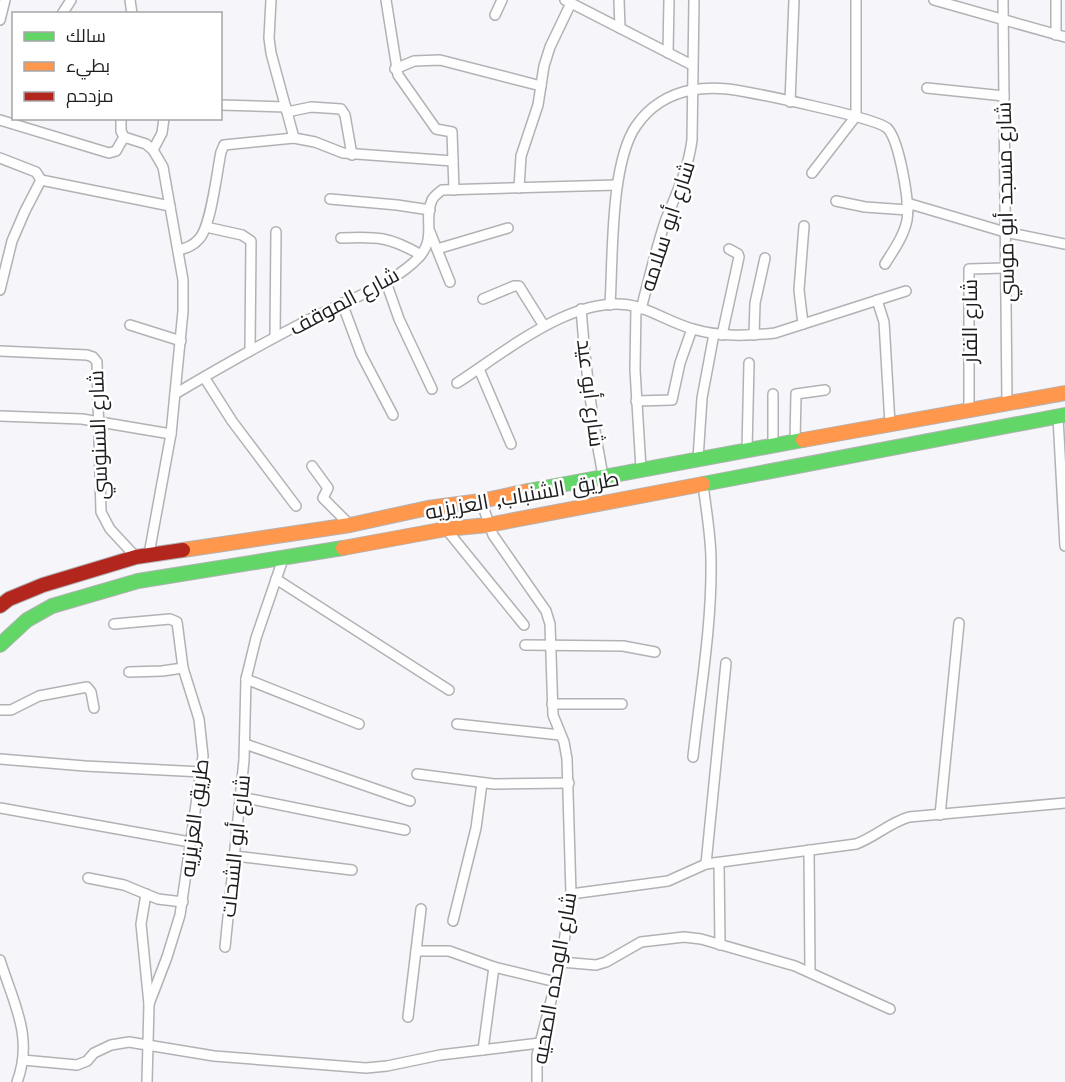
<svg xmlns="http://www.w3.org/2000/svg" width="1065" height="1082" font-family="'Work Sans',Cairo,sans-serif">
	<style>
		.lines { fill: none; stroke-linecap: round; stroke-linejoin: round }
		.street-casing { stroke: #b2b2b5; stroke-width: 12 }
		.fast-casing { stroke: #b2b2b5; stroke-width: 16 }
		.slow-casing { stroke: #b2b2b5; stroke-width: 16 }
		.jam-casing { stroke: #b2b2b5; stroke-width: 16 }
		.street { stroke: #fefefe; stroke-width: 9 }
		.fast { stroke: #63d668; stroke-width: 14 }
		.slow { stroke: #ff974d; stroke-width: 14 }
		.jam { stroke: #b3261e; stroke-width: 14 }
		.labels { text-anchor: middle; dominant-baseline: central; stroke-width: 5; stroke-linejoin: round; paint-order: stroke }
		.street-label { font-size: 21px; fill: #1e1e21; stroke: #fff }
	</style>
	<rect width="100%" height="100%" fill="#f6f6fa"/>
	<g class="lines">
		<defs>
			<g id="street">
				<path d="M130,0L132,14"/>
				<path d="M271,0L269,38L271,53L294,138"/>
				<path d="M386,0L398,75L436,129L452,132L454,190"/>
				<path d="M565,0L692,65"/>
				<path d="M619,0L620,28"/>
				<path d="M934,0L1065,37"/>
				<path d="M1003,0L1007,403"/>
				<path d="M1056,0V35"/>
				<path d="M62,14L71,0"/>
				<path d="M495,15L502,0"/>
				<path d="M0,20L5,0"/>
				<path d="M668,53L669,0"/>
				<path d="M395,69L414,61L440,60L541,86"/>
				<path d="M927,88L1004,96"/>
				<path d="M790,102L794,0"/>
				<path d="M220,105L286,107"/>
				<path d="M287,112L311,107L341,109L345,115L352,155"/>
				<path d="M121,118V131L124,137L146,144L153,150L163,167L183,280V311L171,434L149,554"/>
				<path d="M0,120L109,153L116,151L124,137"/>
				<path d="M153,150L162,133L164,118"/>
				<path d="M0,158L36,172L41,180L25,211L12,241L0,290"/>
				<path d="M812,173L856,116V0"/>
				<path d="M41,180L170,206"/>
				<path d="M519,188L521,156L538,105L544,66L550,47L571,3"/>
				<path d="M330,199L397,205L430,210"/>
				<path d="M836,201L865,207L908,210"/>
				<path d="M907,203L1005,232L1065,244"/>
				<path d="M206,227L242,235L251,241L250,351"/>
				<path d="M430,232L450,282"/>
				<path d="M341,238C377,236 390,237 421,255"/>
				<path d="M437,249L508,228"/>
				<path d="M179,250C186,248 193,246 199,239C211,227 217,171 221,152L224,145L294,138L315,142L343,153L453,161"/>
				<path d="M386,282L399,319L432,389"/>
				<path d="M483,299L514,286H519L544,326"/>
				<path d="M877,300L884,322L890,424"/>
				<path d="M342,303L361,354L393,415"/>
				<path d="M610,305C613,258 610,164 636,126C649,107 669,94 692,90C703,88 716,88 728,89C750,92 874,117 887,128C899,139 910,203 907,220C904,236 893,251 885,264"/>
				<path d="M636,307L635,370L641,469"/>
				<path d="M581,309C585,366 592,420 603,476"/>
				<path d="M641,309C649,279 656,248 666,219C677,192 688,170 692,140L694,0"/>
				<path d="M803,324L799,290L804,226"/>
				<path d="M130,325L181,341"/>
				<path d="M722,335L739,257L738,254L729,249"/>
				<path d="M754,335L755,303L765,258"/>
				<path d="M275,337L276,232"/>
				<path d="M0,351L87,355L93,357L97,362L101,512L110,529L136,557"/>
				<path d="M479,369L511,444"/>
				<path d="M204,377L232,421L296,506"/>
				<path d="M457,383C504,353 579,289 638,307C657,313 674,324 693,329C720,337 747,336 775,333L906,291"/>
				<path d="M175,394C219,368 263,343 308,320C341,303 385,288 413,263C440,240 422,222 432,200C434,196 438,193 442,190L617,185"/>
				<path d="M636,401L672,400L680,363L692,329"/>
				<path d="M969,410V269L1005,268"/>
				<path d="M0,416L82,419L171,434"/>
				<path d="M1058,417L1065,546"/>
				<path d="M795,441L796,394L825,390"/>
				<path d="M773,445V394"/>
				<path d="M747,450L749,363"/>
				<path d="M698,459L702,398L714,334"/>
				<path d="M312,466L328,488L323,498L350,525"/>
				<path d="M481,501L493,535L546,611L550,624L553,715L564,742L567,759L571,894L561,962L537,1055V1082"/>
				<path d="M446,529L524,625"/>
				<path d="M276,579L449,690"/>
				<path d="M114,624L170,619L177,622L183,668L199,719L203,756L180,915L167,957L149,1004"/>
				<path d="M525,645L623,646L655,652"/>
				<path d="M129,672L162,671L183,668"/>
				<path d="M246,679L359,724"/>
				<path d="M552,704H622"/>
				<path d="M0,710H11L39,696L87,687L91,692L94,708"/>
				<path d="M457,724L560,735"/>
				<path d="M245,744L410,801"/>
				<path d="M693,757C700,693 712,626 711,561C711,535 706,510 703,484"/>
				<path d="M0,759L85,766L202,772"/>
				<path d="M417,774L494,784L569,783"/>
				<path d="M241,797L405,830"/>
				<path d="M0,808L190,842"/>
				<path d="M940,815L959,623"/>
				<path d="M809,850L810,972"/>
				<path d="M235,856L352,870"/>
				<path d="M719,863L720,945"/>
				<path d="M706,864L726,663"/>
				<path d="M88,878L124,885L158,899L183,902"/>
				<path d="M146,894L141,924L149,1004L147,1082"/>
				<path d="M571,894L668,881L706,864L856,844C875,837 889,823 909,817L1065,803"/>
				<path d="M453,921L476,828L482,783"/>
				<path d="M225,947L244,760L246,679L256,638L283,559"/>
				<path d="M416,951H449L494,967L556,982"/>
				<path d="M0,960C13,1002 34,1037 17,1082"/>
				<path d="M561,962L596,965L606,962L641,942L684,937L701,939L795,966L890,1009"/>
				<path d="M408,1017L421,909"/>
				<path d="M483,1050L494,967"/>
				<path d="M23,1060L77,1065L87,1061L94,1053L111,1045L129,1042L214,1056L366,1068L387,1066L440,1055L540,1043"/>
			</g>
			<g id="fast">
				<path d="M703,484L1065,415"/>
				<path d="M528,491L803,440"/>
				<path d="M0,645L27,620L52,606L138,581L343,548"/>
			</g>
			<g id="slow">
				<path d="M803,440L1065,393"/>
				<path d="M343,548L446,529L488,525L703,484"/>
				<path d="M183,550L350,525L428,508L481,501L528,491"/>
			</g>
			<path id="jam" d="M0,606L9,599L43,585L136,557L183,550"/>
		</defs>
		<use href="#street" class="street-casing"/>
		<use href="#fast" class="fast-casing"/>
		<use href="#slow" class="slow-casing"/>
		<use href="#jam" class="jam-casing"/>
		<use href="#street" class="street"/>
		<use href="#fast" class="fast"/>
		<use href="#slow" class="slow"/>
		<use href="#jam" class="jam"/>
	</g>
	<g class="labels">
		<g class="street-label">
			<text transform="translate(1005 202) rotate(-91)">شارع مسجد أبو موسي</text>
			<text transform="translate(667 226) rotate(-72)">شارع أبو سلامه</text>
			<text transform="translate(344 301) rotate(-28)">شارع الموقف</text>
			<text transform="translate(969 321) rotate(-90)">شارع الفار</text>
			<text transform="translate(591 393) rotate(83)">شارع أبو عيد</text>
			<text transform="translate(98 435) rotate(-92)">شارع السنوسي</text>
			<text transform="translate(522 495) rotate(-10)">طريق الشنباب, العزيزيه</text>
			<text transform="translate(194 818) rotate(-83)">طريق العزيزيه</text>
			<text transform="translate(235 846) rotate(-84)">شارع أبو الشحات</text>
			<text transform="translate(554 978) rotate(-80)">شارع الوحده الصحيه</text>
		</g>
	</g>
	<rect x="12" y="12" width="210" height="108" fill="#ffffff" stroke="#a5a5a6" stroke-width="1.5"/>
	<rect x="24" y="32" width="30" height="9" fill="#63d668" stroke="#a5a5a6" stroke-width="1.5"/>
	<text x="66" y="42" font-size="18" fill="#1e1e21">سالك</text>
	<rect x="24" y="62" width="30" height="9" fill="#ff974d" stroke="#a5a5a6" stroke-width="1.5"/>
	<text x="66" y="72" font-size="18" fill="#1e1e21">بطيء</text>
	<rect x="24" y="92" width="30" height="9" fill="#b3261e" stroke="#a5a5a6" stroke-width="1.5"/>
	<text x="66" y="102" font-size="18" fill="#1e1e21">مزدحم</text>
</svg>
